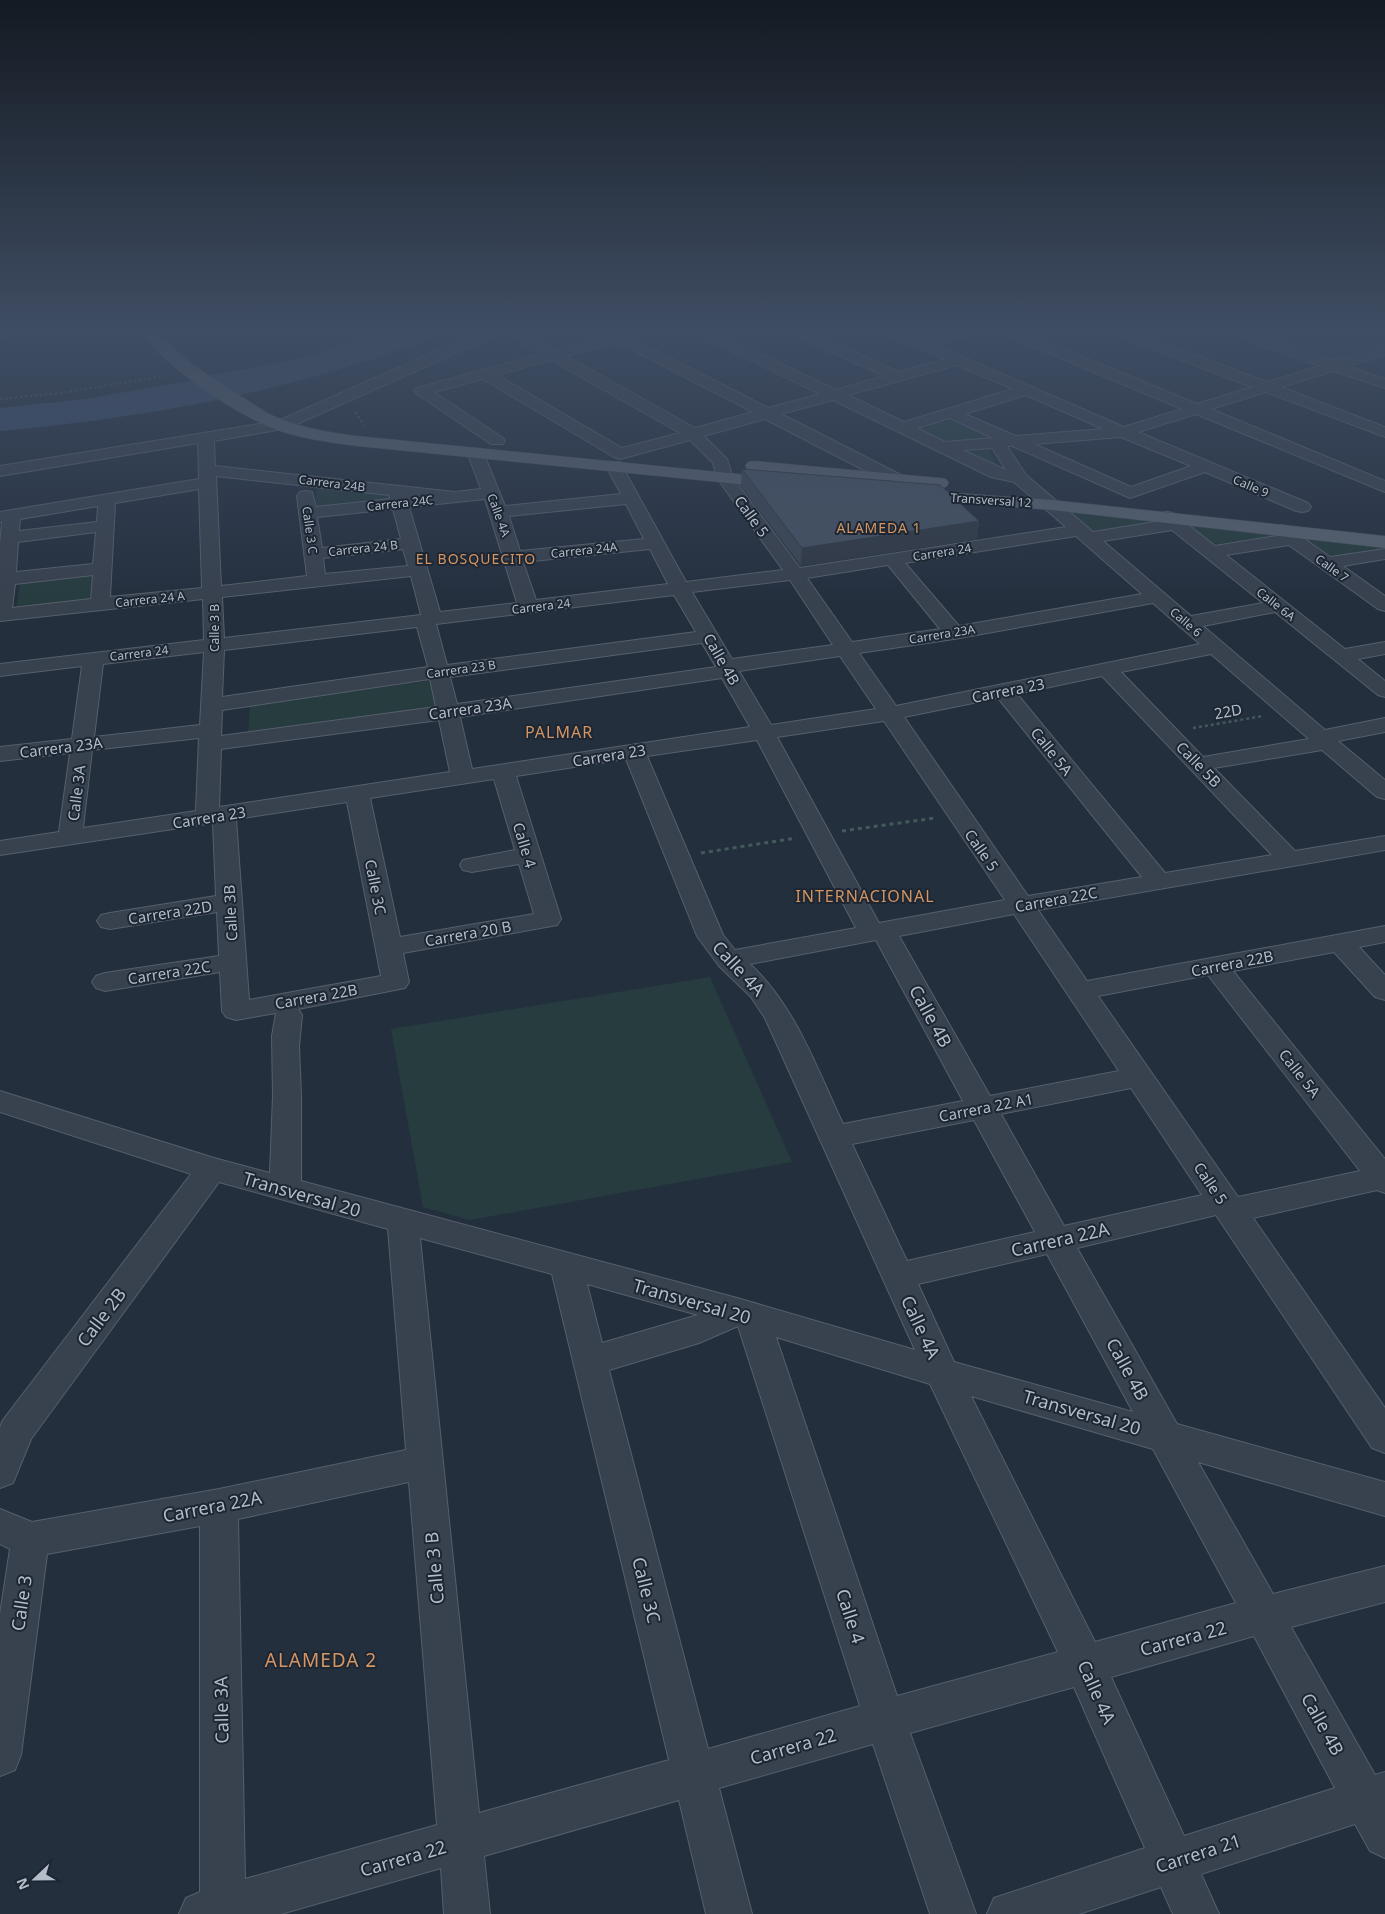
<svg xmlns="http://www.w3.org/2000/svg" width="1385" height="1914" font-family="'Noto Sans',sans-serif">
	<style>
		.green { fill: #263c3f }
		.water { fill: #394c67 }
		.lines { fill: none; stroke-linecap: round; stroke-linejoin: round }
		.minor-casing { stroke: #565f6c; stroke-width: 2 }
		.major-casing { stroke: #414a57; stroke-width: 1 }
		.path-far2 { stroke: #44595c; stroke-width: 2; stroke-dasharray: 2.5 2.5; stroke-linecap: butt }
		.path-far1 { stroke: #44595c; stroke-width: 2.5; stroke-dasharray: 3 3; stroke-linecap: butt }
		.path { stroke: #44595c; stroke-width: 3; stroke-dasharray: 4 4; stroke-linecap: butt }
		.minor { fill: #38414e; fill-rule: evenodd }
		.major { fill: #56606e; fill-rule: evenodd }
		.wall { fill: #3b4654 }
		.shaded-wall { fill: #303945 }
		.building { fill: #455162; stroke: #303945 }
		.labels { text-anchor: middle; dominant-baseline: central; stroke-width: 4; stroke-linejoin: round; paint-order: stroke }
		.far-street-label { font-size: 12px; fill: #b4bcc9; stroke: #1d2633 }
		.far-neighbourhood-label { font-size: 14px; letter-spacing: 1px; fill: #d59563; stroke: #1d2633 }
		.street-label { font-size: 15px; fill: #b4bcc9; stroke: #1d2633 }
		.neighbourhood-label { font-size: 16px; letter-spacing: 1px; fill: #d59563; stroke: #1d2633 }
		.near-street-label { font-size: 18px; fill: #b4bcc9; stroke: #1d2633 }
		.near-neighbourhood-label { font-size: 19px; letter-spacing: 1px; fill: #d59563; stroke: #1d2633 }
	</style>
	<rect width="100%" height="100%" fill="#242f3e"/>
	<g class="green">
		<path d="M1256,333H1385V344L1334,360Z"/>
		<path d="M952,419L996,440L941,443L913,430Z"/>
		<path d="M988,448L999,469L958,450Z"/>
		<path d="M316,486L390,493L393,501L317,509Z"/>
		<path d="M1065,511L1166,522L1092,534Z"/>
		<path d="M1184,524L1274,533L1282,537L1215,547Z"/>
		<path d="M1294,535L1385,546V550L1327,559Z"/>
		<path d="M93,574L89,601L16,609L20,583Z"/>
		<path d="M429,681L437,707L248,734L250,705Z"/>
		<path d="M710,977L792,1162L470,1220L423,1207L391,1029Z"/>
	</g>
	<path class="water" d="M377,333H444C302,390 152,417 0,431V408L85,399L195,380L211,375L303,358Z"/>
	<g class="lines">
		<defs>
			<g id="minor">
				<path d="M0,333H10L5,338L0,339Z"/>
				<path d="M477,333H496L494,336L288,428L214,441L215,466L455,492L481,489L467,452L469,449H481L483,452L505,506L621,494L606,466L608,462H620L622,466L686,582L783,570L717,478L713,463L690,440L620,459L614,457L483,379L434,392L503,438L505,441L503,444H491L417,394L414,391L417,388L541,354L507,333H524L555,350L606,336L603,333H621L768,408L820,394L701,336L699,333H717L836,390L884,376L797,336L795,333H813L899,372L945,359L891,336L889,333H908L922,339L946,333H969L967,336L935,345L1124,427L1182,409L1008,336L1006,333H1025L1197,404L1252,387L1119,336L1117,333H1137L1267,382L1320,366L1236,336L1234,333H1254L1334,361L1385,346V355L1348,366L1385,379V388L1334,371L1281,387L1385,427V437L1266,392L1211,409L1385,481V492L1196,414L1138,432L1308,503L1311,507L1308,511L1302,512L1296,511L1205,472L1130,498L1012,446H1007L1026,475L1093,532L1161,521L1158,517L1161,513L1167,512L1173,513L1215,546L1277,536L1271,530L1274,526L1280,525L1286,526L1330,557L1385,549V559L1343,566L1385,596V611L1378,609L1289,545L1226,555L1345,649L1385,642V654L1358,659L1385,681V697L1378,695L1275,612L1203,626L1325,730L1385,718V732L1338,741L1385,780V799L1377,797L1322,750L1214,768L1295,851L1385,836V850L1038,910L1087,981L1385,926V942L1359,947L1385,975V1000L1375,997L1334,952L1233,971L1385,1159V1193L1377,1190L1253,1218L1385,1408V1453L1372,1448L1216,1215L1077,1248L1177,1424L1385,1482V1516L1198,1462L1273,1594L1385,1566V1602L1291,1627L1375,1775L1385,1772V1858L1370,1851L1355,1824L1201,1874L1219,1914H1173L1161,1887L1079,1914H987L994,1898L1145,1848L1074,1687L910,1733L976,1914H930L873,1744L719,1788L752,1914H706L679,1800L484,1856L490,1914H444L441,1868L281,1914H179L186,1898L200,1892V1526L47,1554L21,1755L15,1770L0,1776V1614L10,1549L0,1544V1509L32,1522L219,1489L406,1450L388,1229L219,1182L31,1439L13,1483L0,1488V1427L3,1420L191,1174L0,1112V1091L214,1158L270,1173L273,1096L272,1036L276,1013L236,1020L226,1017L222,1011L220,972L105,991L96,988L92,982L96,976L105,973L219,956L217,912L110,929L101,927L97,921L101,915L110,913L216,896L213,823L0,855V841L59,832L70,753L0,761V747L72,739L82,666L0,676V664L204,640L203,599L0,621V544L2,522H0V512L199,479L198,443L0,476V466L278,421ZM617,342L753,412L695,428L566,356ZM551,360L680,433L622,448L497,375ZM957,365L1013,389L904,422L848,395ZM1026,395L1103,429L1016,436L965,414ZM833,400L991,477L1014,482L1066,527L800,568L733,478L727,459L704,436L765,419L889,483H901L903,479L901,475L781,414ZM950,418L993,438L945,442L917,428ZM1121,437L1191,466L1131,487L1034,444ZM992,448L1006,470L962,450ZM216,476L389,495L390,499L316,507L312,492L306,491L300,492L297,496L307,576L221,586ZM199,489L202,588L110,597L115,503ZM485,499L517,603L440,612L409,507ZM626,504L644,539L520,551L509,516ZM98,506L97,522L19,531L20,519ZM393,509L401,539L322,548L317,517ZM1172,530L1263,603L1191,616L1103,541ZM96,532L93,564L16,572L18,542ZM1076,536L1142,594L959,626L905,563ZM403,549L408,566L325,574L323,558ZM650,549L668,584L536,600L523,562ZM888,565L940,629L852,642L807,578ZM93,575L91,599L12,608L15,584ZM411,576L421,615L224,638L222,597ZM790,580L833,645L732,659L692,592ZM674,595L696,632L447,665L436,624ZM1153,603L1200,644L896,706L859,653L954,639ZM417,627L428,667L222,697L224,650ZM702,643L716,667L457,704L450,677ZM204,652L200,725L94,737L103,664ZM1211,654L1309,739L1203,757L1121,672ZM840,656L876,709L771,725L739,671ZM1102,676L1272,855L1165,873L1017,694ZM722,678L750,727L472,769L460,717ZM430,679L436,707L221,736L222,710ZM998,698L1142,877L1028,896L904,717ZM439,720L450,772L219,807L221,749ZM884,721L1005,900L879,923L777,737ZM199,738L196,811L83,828L92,750ZM757,740L856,928L735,950L723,935L647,756ZM626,759L697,936L719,966L751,997L765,1018L915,1350L737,1298L301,1181V1096L299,1046L302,1015L298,1009L405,988L409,982L403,953L557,925L561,919L516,776ZM494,779L515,850L463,860L460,865L463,870L472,872L519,864L534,914L400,937L370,798ZM347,802L381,976L249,1000L236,819ZM1014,914L1119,1071L990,1096L899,936ZM876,940L963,1101L843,1124C817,1069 796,1007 750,964ZM1208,975L1360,1171L1238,1197L1098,996ZM1131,1088L1202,1195L1064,1226L1001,1114ZM974,1120L1035,1232L907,1261L852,1144ZM420,1238L552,1274L669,1760L479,1813ZM1047,1254L1133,1412L954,1362L918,1284ZM587,1284L698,1315L602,1343ZM738,1326L860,1706L708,1749L609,1370L699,1343ZM776,1337L930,1384L1058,1652L897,1696ZM971,1396L1153,1449L1236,1603L1095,1642ZM409,1482L437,1825L245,1879L238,1519ZM1254,1636L1335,1788L1184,1836L1111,1677Z"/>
			</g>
			<g id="major">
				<path d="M142,333H157L193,365L267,413C296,427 326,432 357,436L778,478L784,479L787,483L784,487L778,488L357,446C327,442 295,438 267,426C230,410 165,367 142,333Z"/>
				<path d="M754,461L940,478L946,479L949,483L946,487L940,488L748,470L745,466L748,462Z"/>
				<path d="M916,490L1052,500L1385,536V548L1052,510L910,499L907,495L910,491Z"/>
			</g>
		</defs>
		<use href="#minor" class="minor-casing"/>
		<use href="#major" class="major-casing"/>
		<g class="path-far2">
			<path d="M0,399L60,393L165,376"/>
			<path d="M355,412L364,425"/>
		</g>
		<path class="path-far1" d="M1193,728L1263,716"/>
		<g class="path">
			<path d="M842,831L935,818"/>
			<path d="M701,853L796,838"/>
		</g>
		<use href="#minor" class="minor"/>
		<use href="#major" class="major"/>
	</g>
	<path class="wall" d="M742,469L979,521L977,539L801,566L741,486Z"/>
	<path class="shaded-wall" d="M979,521L977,539L801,566L802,548Z"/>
	<path class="building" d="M742,469L940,485L979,521L802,548Z"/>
	<linearGradient id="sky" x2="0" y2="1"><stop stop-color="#141a22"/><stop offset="0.55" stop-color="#3f4d63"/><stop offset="1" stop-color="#3f4d63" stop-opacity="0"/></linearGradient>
	<rect width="1385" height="601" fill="url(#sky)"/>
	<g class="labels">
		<g class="far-street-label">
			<text transform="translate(332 483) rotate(7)">Carrera 24B</text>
			<text transform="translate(1251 486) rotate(23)">Calle 9</text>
			<text transform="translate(991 500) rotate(4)">Transversal 12</text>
			<text transform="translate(400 503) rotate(-6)">Carrera 24C</text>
			<text transform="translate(499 515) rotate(70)">Calle 4A</text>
			<text transform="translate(310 530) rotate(82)">Calle 3 C</text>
			<text transform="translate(363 548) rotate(-6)">Carrera 24 B</text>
			<text transform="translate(584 550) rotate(-6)">Carrera 24A</text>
			<text transform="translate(942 552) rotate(-9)">Carrera 24</text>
			<text transform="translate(1332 568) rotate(36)">Calle 7</text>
			<text transform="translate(150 599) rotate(-6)">Carrera 24 A</text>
			<text transform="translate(1276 604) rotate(38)">Calle 6A</text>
			<text transform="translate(541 606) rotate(-7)">Carrera 24</text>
			<text transform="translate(1186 622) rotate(41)">Calle 6</text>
			<text transform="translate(214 628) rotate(-90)">Calle 3 B</text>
			<text transform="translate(942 634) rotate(-9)">Carrera 23A</text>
			<text transform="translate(139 653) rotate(-7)">Carrera 24</text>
			<text transform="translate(461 669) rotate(-8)">Carrera 23 B</text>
		</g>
		<g class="far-neighbourhood-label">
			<text x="879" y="527">ALAMEDA 1</text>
			<text x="476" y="558">EL BOSQUECITO</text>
		</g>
		<g class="street-label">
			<text transform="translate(752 516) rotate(54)">Calle 5</text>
			<text transform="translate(722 659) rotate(60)">Calle 4B</text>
			<text transform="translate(1008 690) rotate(-11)">Carrera 23</text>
			<text transform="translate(470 708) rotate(-8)">Carrera 23A</text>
			<text transform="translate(1228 711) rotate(-10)">22D</text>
			<text transform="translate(61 747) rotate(-7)">Carrera 23A</text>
			<text transform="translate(1052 751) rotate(51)">Calle 5A</text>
			<text transform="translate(609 755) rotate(-9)">Carrera 23</text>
			<text transform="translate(1199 764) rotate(46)">Calle 5B</text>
			<text transform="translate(76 793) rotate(-83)">Calle 3A</text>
			<text transform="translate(209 817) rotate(-9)">Carrera 23</text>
			<text transform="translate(525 845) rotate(73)">Calle 4</text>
			<text transform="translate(982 850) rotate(55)">Calle 5</text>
			<text transform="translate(376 887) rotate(79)">Calle 3C</text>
			<text transform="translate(1056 899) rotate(-10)">Carrera 22C</text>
			<text transform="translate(170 912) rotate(-9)">Carrera 22D</text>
			<text transform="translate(230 913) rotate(-93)">Calle 3B</text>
			<text transform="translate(468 933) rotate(-10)">Carrera 20 B</text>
			<text transform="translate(1232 963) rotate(-11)">Carrera 22B</text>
			<text transform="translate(169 972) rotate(-9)">Carrera 22C</text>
			<text transform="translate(316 996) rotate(-10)">Carrera 22B</text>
			<text transform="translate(1300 1073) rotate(52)">Calle 5A</text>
			<text transform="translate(986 1107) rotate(-11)">Carrera 22 A1</text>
			<text transform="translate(1211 1183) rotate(56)">Calle 5</text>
		</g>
		<g class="neighbourhood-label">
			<text x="559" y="732">PALMAR</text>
			<text x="865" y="896">INTERNACIONAL</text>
		</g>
		<g class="near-street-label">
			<text transform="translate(739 968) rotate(47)">Calle 4A</text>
			<text transform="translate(931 1016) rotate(61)">Calle 4B</text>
			<text transform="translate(302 1194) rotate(16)">Transversal 20</text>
			<text transform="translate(1060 1239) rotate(-13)">Carrera 22A</text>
			<text transform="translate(692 1301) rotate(16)">Transversal 20</text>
			<text transform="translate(101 1317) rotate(-53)">Calle 2B</text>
			<text transform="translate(921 1327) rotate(65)">Calle 4A</text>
			<text transform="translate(1128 1369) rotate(61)">Calle 4B</text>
			<text transform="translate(1082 1412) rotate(16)">Transversal 20</text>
			<text transform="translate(212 1506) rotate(-11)">Carrera 22A</text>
			<text transform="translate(434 1568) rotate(-95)">Calle 3 B</text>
			<text transform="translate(647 1590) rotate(76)">Calle 3C</text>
			<text transform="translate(21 1603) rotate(-82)">Calle 3</text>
			<text transform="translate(851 1616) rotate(72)">Calle 4</text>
			<text transform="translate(1183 1638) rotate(-15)">Carrera 22</text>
			<text transform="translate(1097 1692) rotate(66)">Calle 4A</text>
			<text transform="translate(221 1710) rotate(-91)">Calle 3A</text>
			<text transform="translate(1323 1724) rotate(61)">Calle 4B</text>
			<text transform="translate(793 1746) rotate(-16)">Carrera 22</text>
			<text transform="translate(1198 1853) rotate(-18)">Carrera 21</text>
			<text transform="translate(403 1858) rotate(-16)">Carrera 22</text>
		</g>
		<g class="near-neighbourhood-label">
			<text x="321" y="1660">ALAMEDA 2</text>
		</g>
	</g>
	<g transform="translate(35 1879) rotate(248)" stroke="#1d2633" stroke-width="4" paint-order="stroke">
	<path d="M0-4L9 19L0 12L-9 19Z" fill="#b4bcc9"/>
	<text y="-8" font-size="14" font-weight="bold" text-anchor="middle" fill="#b4bcc9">N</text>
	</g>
</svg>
